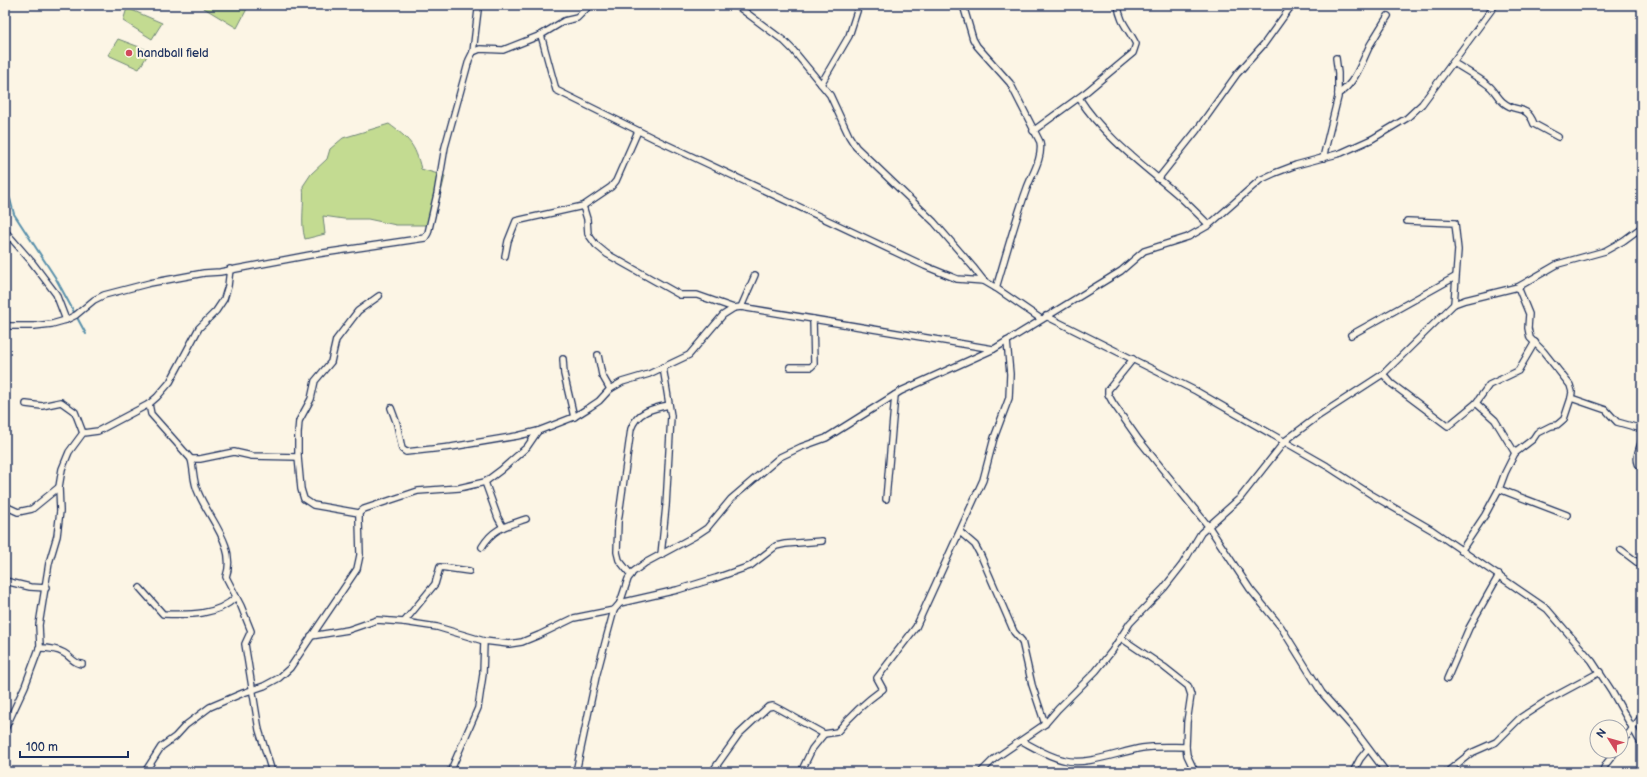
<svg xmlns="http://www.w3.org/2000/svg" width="1647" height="777" font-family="'Balsamiq Sans',sans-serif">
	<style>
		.green { fill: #c3db91; stroke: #6f8578 }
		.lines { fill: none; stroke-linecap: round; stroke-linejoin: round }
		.stream { stroke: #5990ab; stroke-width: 2 }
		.minor-casing { stroke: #1b2f5e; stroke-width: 8 }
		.minor { stroke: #fcf5e5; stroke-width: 5.5 }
		.poi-dot { fill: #d1495b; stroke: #fcf5e5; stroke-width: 1.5 }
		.labels { text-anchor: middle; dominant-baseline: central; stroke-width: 4; stroke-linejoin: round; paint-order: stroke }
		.poi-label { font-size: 12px; fill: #1b2f5e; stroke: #fcf5e5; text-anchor: start }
	</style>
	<rect width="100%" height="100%" fill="#fcf5e5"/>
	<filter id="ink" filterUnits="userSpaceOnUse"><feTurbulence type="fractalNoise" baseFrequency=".025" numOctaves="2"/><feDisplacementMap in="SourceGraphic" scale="8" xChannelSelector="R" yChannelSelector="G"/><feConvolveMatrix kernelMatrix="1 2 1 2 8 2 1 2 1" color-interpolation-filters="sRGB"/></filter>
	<g filter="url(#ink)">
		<g class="green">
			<path d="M199,5H249L237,28Z"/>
			<path d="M127,8L162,23L152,39L123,21Z"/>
			<path d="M118,39L150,51L139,69L108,55Z"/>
			<path d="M389,124C409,139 415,144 421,169L445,176L433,225H396L368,219H344L323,216L325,234L305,239C300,222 305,204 303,186L311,174L327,159L330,149L343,138Z"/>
		</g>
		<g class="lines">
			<path class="stream" d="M5,191L10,199L14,214L55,277L86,334"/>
			<defs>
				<g id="minor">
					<path d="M736,5L784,41L793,50L830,95L849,136L856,147L934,222L973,267L984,281L996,288L1041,319"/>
					<path d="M963,5L973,39L977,46L1010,83L1040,142C1043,158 1032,174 1027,188C1015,221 1006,255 996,288"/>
					<path d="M541,35L556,90L659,141L925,266L957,279L984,281"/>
					<path d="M473,52L478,10L477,5"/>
					<path d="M1454,63C1465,70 1478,77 1488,85C1494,89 1497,97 1503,102C1516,114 1526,103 1534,124L1558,137"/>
					<path d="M821,84L849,36L859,5"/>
					<path d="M1338,94C1355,84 1362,62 1370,45C1376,35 1382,25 1388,16"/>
					<path d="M1079,98C1104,137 1143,165 1178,195C1189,205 1199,215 1209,225"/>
					<path d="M1033,131L1085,93L1133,53L1136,44C1128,28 1120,23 1118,5"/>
					<path d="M1323,158L1338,97V73L1336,58"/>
					<path d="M1158,179L1197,130L1237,74L1264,44L1292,5"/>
					<path d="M583,206L587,219L588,234L596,245L607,254L680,295H697L734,308"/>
					<path d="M1407,221L1455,223L1458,250L1454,304"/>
					<path d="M5,231L31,261L56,294L66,320"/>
					<path d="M505,256L508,241L516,221L583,206L611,187L616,181L638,131"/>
					<path d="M741,307L755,275"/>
					<path d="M1046,316L1196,391L1327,466L1372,495L1432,530L1547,609L1592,661L1611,690L1642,745"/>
					<path d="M5,326H34L52,324L66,320L76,315L94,300L104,295L150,283L204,273L220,272L310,255L425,238L428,233L437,194L445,147L469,60L473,52L480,49L503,50L541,35L564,21L577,18L590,5"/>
					<path d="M1351,335L1455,277"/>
					<path d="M598,355L602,375L610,389"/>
					<path d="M563,359L564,374L574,417"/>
					<path d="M1133,359L1108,390V394L1113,403L1139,440L1209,527L1250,589L1281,627L1322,693L1353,728L1386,772"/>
					<path d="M790,367H811L814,364L813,319"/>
					<path d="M1383,374L1392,384L1448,426L1476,403L1495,420L1515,453"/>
					<path d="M1571,398L1606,410L1617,422L1642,429"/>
					<path d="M1476,403L1489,385L1518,371L1535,342"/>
					<path d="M26,404L42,406L61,402L75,412L83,433"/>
					<path d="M149,404L151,414L191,459H200L234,452L252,456L298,457"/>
					<path d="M391,408L397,424L402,449L406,452L451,447L517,436L538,431"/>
					<path d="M1642,440C1639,450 1633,461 1642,469"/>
					<path d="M191,459C194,470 193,482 198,492C209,519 237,546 226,577L241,606L251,631L245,644L259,730L272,772"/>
					<path d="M485,482L498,518L503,527"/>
					<path d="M1499,489L1567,515"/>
					<path d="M886,499L895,395"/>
					<path d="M5,506L18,512L32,509L59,487"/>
					<path d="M359,513L313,505L304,499L301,489L298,457V433L299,421L311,399L315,381L331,362L336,340L358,311L379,296"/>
					<path d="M960,532L975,545L981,556L1014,632L1022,641L1032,685L1045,724"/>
					<path d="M482,547C493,528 506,526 526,519"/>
					<path d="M1621,550L1642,566"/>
					<path d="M1461,551L1485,515L1499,489L1505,473L1515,453L1533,439L1537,433L1551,426L1557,425L1564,419L1571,398L1572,392L1570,385L1543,351L1530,338L1528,328L1529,314L1518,287"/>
					<path d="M661,555L666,506L671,416L663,367"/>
					<path d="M631,575L619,560L617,552L618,522L631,429C637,411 654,408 669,405"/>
					<path d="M5,581L30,587L46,588"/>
					<path d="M140,588L163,614C189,615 217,616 236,597"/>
					<path d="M620,603L677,590L716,578L750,566L776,546L785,544L822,541"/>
					<path d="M404,622L435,584L440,567L469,571"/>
					<path d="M311,636L348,630L377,620L404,622L437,627L484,641L509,644L522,642L539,635L574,618L614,610"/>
					<path d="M1121,638L1164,667L1188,686L1191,695L1187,722L1186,747"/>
					<path d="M39,648C47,648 57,649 64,653C71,657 74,664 82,664"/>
					<path d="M1447,679L1469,628L1499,575"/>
					<path d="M5,729L25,686L40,646L39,625L49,563L57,536L60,511L59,487L62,469L69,452L83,433L98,431L149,404L157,397L170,382L199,328L216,311L224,299L228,286L230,269"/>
					<path d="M1022,741C1035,748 1049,757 1064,760C1086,766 1119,752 1142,748C1156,746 1171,747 1186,747L1187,755L1195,772"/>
					<path d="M1621,744L1642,716"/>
					<path d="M145,772L161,747L175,737L186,725L210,707L243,693L264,686L279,678L290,668L357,569L360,555L359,520V513L364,509L418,491L459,488L485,482L501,470L527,447L538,431L574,417L590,407L599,401L610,389L622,382L649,374L689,355L723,315L734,308L741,307L993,349"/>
					<path d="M450,772L478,708L483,674L484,641"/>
					<path d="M576,772L596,677L605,643L614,610L620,603L628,579L633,572L645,563L695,536L707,528L731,499L780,457L801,447L826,438L901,391L994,349L1121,271L1144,251L1188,237L1209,225L1260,180L1275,173L1296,165L1341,153L1372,139L1407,118L1422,104L1495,5"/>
					<path d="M712,772L739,734L768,707L773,706L779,709L824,734"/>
					<path d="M801,772L812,749L824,734L837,732C851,715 865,702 883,689L877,678L916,627L983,480L994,438L1009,398L1010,374L1007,341"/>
					<path d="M981,772L994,759L1045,724L1058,709L1096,671L1112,651L1130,623L1164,588L1182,565L1201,533L1240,498L1285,441L1317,417L1383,374L1454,304L1465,300L1518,287L1558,264L1605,251L1623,241L1642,227"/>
					<path d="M1353,772L1360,759L1368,749"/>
					<path d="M1447,772L1471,753L1496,742L1520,718L1546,701L1600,672"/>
					<path d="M1602,772L1606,764L1616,751"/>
				</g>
			</defs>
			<use href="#minor" class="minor-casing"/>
			<use href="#minor" class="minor"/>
		</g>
	</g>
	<circle class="poi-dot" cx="129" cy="53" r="4"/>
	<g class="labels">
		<g class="poi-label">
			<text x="137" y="53">handball field</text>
		</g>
	</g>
	<rect width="1647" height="777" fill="none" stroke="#fcf5e5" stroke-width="20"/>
	<rect x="10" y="10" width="1627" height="757" fill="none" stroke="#1b2f5e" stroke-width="1.5" filter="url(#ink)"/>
	<g transform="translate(1609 739) rotate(307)"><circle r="19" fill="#fcf5e5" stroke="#a2a6af"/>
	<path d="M0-3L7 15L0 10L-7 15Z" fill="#d1495b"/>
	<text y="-6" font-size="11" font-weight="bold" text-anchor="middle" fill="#1b2f5e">N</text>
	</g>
	<path d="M20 751v6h108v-6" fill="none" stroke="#1b2f5e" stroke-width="2"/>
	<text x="26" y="751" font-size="12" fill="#1b2f5e" stroke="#fcf5e5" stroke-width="3" paint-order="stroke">100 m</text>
</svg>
